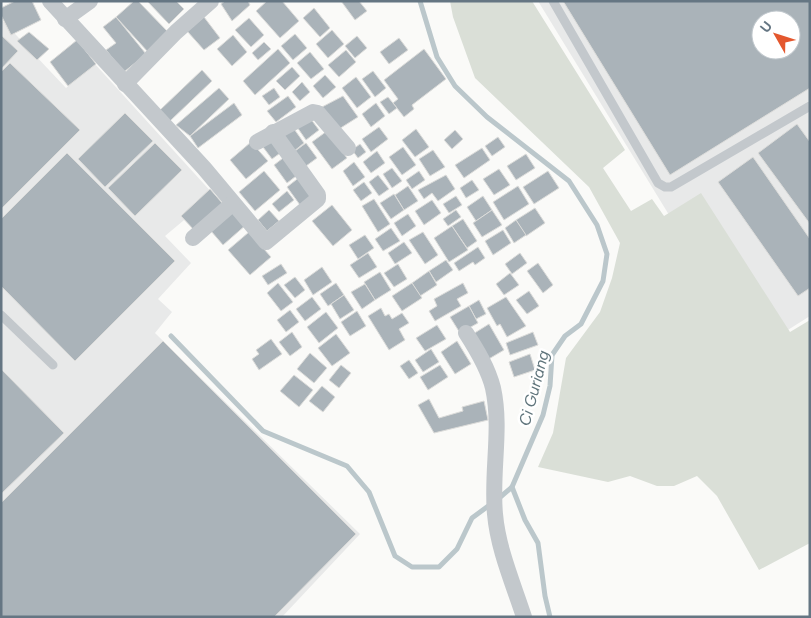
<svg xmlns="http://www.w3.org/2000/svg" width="811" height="618" font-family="Figtree,sans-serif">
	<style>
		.built { fill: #e8e9e9; fill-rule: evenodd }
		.green { fill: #dadfd7 }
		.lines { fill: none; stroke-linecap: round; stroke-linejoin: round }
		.stream { stroke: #bbc7cb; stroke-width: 5 }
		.building { fill: #aab3b9; stroke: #dcdcda; fill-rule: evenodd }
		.service { stroke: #c3c8cc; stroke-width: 9 }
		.minor { stroke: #c3c8cc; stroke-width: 16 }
		.labels { text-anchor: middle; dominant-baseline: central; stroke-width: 5; stroke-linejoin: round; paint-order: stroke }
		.water-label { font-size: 16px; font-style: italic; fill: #60757c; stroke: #fff }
	</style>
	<rect width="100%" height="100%" fill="#fafaf8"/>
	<g class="built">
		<path d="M538,1H810V316L753,352ZM761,20H791V50H761Z"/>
		<path d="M1,19L66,88L94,63L214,195L165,236L191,263L158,299L172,312L155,333L360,534L282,617H1Z"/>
	</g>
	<path class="green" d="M450,1H532L625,150L603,168L631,211L652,199L664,216L701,193L790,332L810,320V543L759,570L717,496L697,476L674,486H657L630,476L608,482L538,467L553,433L566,358L600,312L612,278L620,243L589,187L475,78L453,17Z"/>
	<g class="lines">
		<g class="stream">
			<path d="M420,1L437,57L455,86L487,117L569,181L597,225L607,254L603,281L581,324L565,336L552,355L550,386L543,415L512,487L525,520L538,543L545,596L550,617"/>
			<path d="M171,336L263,431L347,466L369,492L395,556L412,567H439L457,549L472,518L491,504"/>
			<path d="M498,499L512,487"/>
		</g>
	</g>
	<g class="building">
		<path d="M15,1H32L41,20L11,35L1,15V8Z"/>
		<path d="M134,1H138L168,32L148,52L116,17Z"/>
		<path d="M147,1H176L184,9L169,24Z"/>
		<path d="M225,1H248L250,5L232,21L221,4Z"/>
		<path d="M267,1H282L299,21L280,38L256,11Z"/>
		<path d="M341,1H359L367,11L355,20Z"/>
		<path d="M563,1H810V88L670,175ZM761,20H791V50H761Z"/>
		<path d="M314,8L330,28L320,37L303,18Z"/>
		<path d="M116,17L146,54L124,72L106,50L116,43L103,27Z"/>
		<path d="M204,17L220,38L204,50L187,31Z"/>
		<path d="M249,18L264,35L251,47L235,30Z"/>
		<path d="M332,30L344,44L328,58L316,44Z"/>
		<path d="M29,32L49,49L37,60L17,41Z"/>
		<path d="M295,34L307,48L293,60L281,46Z"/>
		<path d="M1,35L18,51L1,69Z"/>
		<path d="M233,35L247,52L232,66L217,49Z"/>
		<path d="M357,36L367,48L355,58L345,46Z"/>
		<path d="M399,38L408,50L389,64L380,52Z"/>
		<path d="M77,40L96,64L68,86L50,62Z"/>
		<path d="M264,42L271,49L258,60L252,53Z"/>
		<path d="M278,49L290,63L255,95L243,81Z"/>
		<path d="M424,49L446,79L412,105L414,109L404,117L393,103L398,99L384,80Z"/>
		<path d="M346,50L356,62L339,77L328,65Z"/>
		<path d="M310,52L324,69L311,79L297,63Z"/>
		<path d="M10,63L80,130L1,209V72Z"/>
		<path d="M292,67L300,76L285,90L276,81Z"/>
		<path d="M202,70L212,81L170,121L160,110Z"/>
		<path d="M373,71L386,88L375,97L362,79Z"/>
		<path d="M325,75L336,87L323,98L313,86Z"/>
		<path d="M356,77L371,97L357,108L342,88Z"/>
		<path d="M302,82L310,92L300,101L292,92Z"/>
		<path d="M219,88L229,99L190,136L176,125Z"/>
		<path d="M274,88L280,97L269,105L262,96Z"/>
		<path d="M288,96L296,107L276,122L267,111Z"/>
		<path d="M343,96L358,117L339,129L322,107Z"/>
		<path d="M388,97L397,108L389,114L380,102Z"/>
		<path d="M234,103L242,115L198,148L190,136Z"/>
		<path d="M376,103L385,116L371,127L362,114Z"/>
		<path d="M125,113L153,141L105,187L78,159Z"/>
		<path d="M310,118L319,130L306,140L297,127Z"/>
		<path d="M797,124L810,142V224L758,153Z"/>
		<path d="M292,126L304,143L293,152L280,134Z"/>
		<path d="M379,127L388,139L371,152L362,139Z"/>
		<path d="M416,129L429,147L415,157L402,140Z"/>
		<path d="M455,130L463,139L452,149L444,140Z"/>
		<path d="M327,131L347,158L332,169L312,142Z"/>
		<path d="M271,135L283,151L272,159L260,143Z"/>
		<path d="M498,137L505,147L492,156L485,146Z"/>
		<path d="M251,142L268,161L246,179L230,160Z"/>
		<path d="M155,143L182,170L135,216L108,188Z"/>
		<path d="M306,143L317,158L306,166L295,151Z"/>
		<path d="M360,144L366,152L358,158L352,150Z"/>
		<path d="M403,147L416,165L402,175L389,157Z"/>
		<path d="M482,148L490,160L464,178L455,165Z"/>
		<path d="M433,150L445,167L430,176L419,159Z"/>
		<path d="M377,151L385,163L371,173L363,162Z"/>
		<path d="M67,153L175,261L75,361L1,286V219Z"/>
		<path d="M526,154L535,168L516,180L507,166Z"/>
		<path d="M287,155L300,173L287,183L274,165Z"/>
		<path d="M753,157L810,239V288L798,296L718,182Z"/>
		<path d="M354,162L365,177L353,186L343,171Z"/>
		<path d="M392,168L402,181L392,188L383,174Z"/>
		<path d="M499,169L510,185L494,195L483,179Z"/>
		<path d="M264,171L280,190L255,211L239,192Z"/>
		<path d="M419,171L425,180L412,189L406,180Z"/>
		<path d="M548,171L559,188L534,204L523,187Z"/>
		<path d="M378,175L389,189L379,196L369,182Z"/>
		<path d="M446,175L455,189L438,201L432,193L424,199L418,190Z"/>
		<path d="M301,176L314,194L300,205L287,187Z"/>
		<path d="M472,180L479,190L466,198L460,188Z"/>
		<path d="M364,182L372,193L361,201L353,190Z"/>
		<path d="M408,186L418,201L404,210L395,195Z"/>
		<path d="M518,186L529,204L504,220L493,202Z"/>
		<path d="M210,189L223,204L194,230L181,216Z"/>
		<path d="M287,191L294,200L279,212L272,204Z"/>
		<path d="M394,194L404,210L391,219L380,203Z"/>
		<path d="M456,196L462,205L449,213L443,204Z"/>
		<path d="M483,196L492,210L476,221L467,207Z"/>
		<path d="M374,199L390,224L378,232L362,206Z"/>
		<path d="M432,200L441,213L424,225L415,211Z"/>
		<path d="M332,205L352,230L333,246L312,221Z"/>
		<path d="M535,208L545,223L526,236L516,220Z"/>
		<path d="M235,210L247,224L223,245L211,231Z"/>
		<path d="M269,210L279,221L267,231L258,220Z"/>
		<path d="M456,210L461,217L448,226L443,219Z"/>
		<path d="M492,210L502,225L482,237L473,223Z"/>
		<path d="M408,214L416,226L402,236L394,223Z"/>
		<path d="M463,219L477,241L467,248L452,226Z"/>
		<path d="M516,220L526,235L514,243L505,228Z"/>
		<path d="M452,226L468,250L449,262L434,238Z"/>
		<path d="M391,228L400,241L383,251L375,239Z"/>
		<path d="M503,230L511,243L493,255L485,241Z"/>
		<path d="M249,232L271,257L250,275L228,250Z"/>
		<path d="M423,232L438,255L425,264L409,240Z"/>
		<path d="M365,235L374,248L358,259L349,245Z"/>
		<path d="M404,242L412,253L395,264L388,253Z"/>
		<path d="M478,247L485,258L475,265L473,262L459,271L454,263Z"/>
		<path d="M368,253L377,267L359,278L350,265Z"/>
		<path d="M520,253L527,263L512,274L505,264Z"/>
		<path d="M446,260L453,270L436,282L429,271Z"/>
		<path d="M538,263L553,285L543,293L527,271Z"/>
		<path d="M281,264L287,273L268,285L262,276Z"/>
		<path d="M398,264L407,279L394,287L384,273Z"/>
		<path d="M322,267L332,282L313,295L304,280Z"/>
		<path d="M429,271L437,285L420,296L412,283Z"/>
		<path d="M380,272L391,290L375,300L364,282Z"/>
		<path d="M510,273L519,285L504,295L496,284Z"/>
		<path d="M295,277L305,290L295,298L284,285Z"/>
		<path d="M278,283L293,302L281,311L267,293Z"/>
		<path d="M336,283L344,295L328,306L320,294Z"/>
		<path d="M412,283L422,298L402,311L392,296Z"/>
		<path d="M463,283L468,293L457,299L461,306L435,321L429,311L437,306L434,299Z"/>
		<path d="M365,284L375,300L362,309L351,292Z"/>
		<path d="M529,291L539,306L527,314L516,300Z"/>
		<path d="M344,295L354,310L340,319L331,304Z"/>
		<path d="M312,297L321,309L305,321L296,309Z"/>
		<path d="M506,297L526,326L507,337L500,324L497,326L487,308Z"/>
		<path d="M479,300L486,314L476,319L469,306Z"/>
		<path d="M469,306L478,323L460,333L450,317Z"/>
		<path d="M381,308L385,316L389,314L392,319L402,313L409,323L399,329L405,340L389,350L368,316Z"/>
		<path d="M290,310L299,322L286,332L277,320Z"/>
		<path d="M357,311L366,326L350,336L341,322Z"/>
		<path d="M326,312L338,328L319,343L307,327Z"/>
		<path d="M489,324L504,350L487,360L473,334Z"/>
		<path d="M437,325L446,339L425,351L416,338Z"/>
		<path d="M292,332L302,347L290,356L279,342Z"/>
		<path d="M533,332L538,345L510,355L506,343Z"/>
		<path d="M336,334L350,353L332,366L318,348Z"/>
		<path d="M271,339L282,354L259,370L252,359L259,354L256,350Z"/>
		<path d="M163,341L356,534L274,617H1V503Z"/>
		<path d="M457,341L471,364L455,374L441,352Z"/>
		<path d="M431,349L439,362L423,372L415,360Z"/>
		<path d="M310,353L327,368L314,383L297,369Z"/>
		<path d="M530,354L535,370L514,377L509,362Z"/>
		<path d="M409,360L418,373L409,379L400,366Z"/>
		<path d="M341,365L351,373L339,388L329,380Z"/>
		<path d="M440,365L448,377L428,390L420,377Z"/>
		<path d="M1,369L64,433L1,494Z"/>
		<path d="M294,375L313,390L299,407L280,391Z"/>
		<path d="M322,386L335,397L323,412L309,401Z"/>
		<path d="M429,399L439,418L463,411L462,407L484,401L488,420L434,433L418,405Z"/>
	</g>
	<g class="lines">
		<g class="service">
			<path d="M553,1L658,183L665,187H671L810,106"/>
			<path d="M1,315L53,365"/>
		</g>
		<g class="minor">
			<path d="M50,1L204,168L266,242L318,199V195L273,132"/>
			<path d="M65,19L90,1"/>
			<path d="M125,84L176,32L211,1"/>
			<path d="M257,142L313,112L318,113L348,148"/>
			<path d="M193,238L232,204"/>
			<path d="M466,333C477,350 488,368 493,388C502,429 491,472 495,514C498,549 513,583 524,617"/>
		</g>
	</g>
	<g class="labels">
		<g class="water-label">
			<text transform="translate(534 388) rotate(-75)">Ci Guriang</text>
		</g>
	</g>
	<rect width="811" height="618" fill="none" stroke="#657683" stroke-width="5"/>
	<g transform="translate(776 35) rotate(309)"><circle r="24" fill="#ffffff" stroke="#c1c8cd"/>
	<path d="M0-4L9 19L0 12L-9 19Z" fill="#e4572e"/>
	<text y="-8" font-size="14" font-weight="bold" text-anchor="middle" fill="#657683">U</text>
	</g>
</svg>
